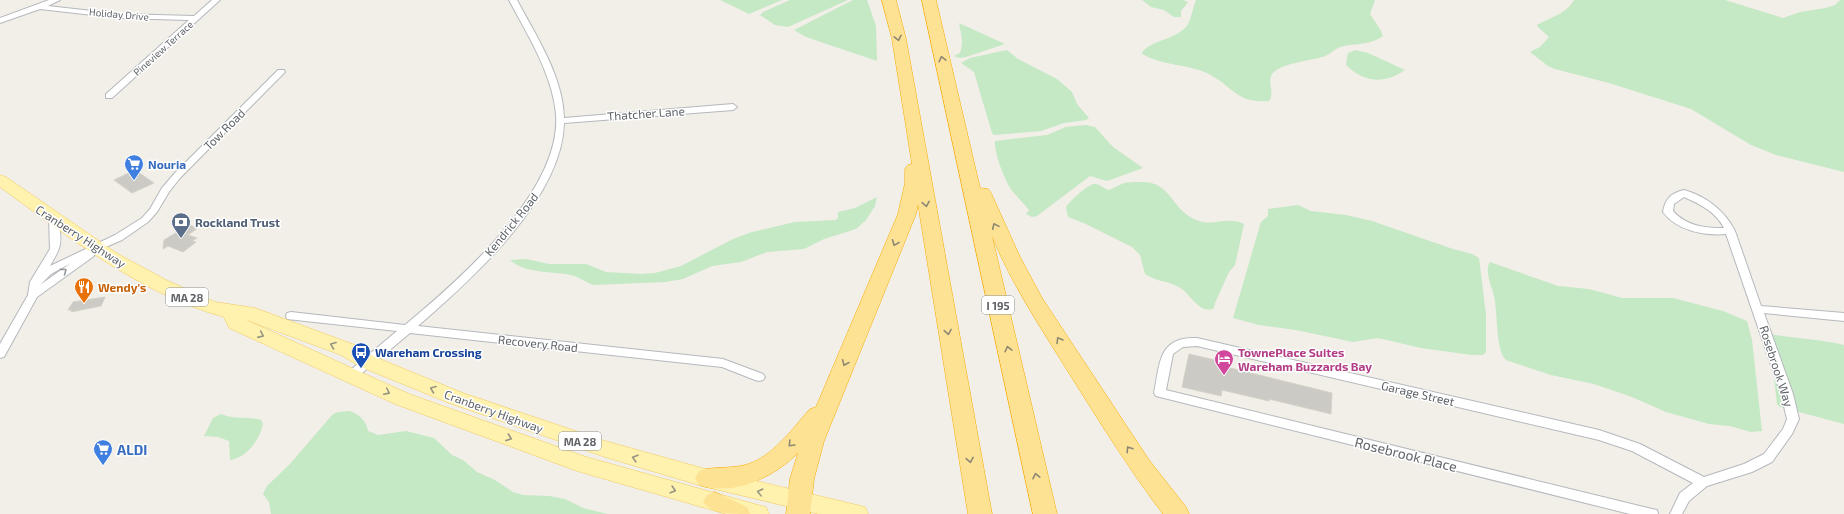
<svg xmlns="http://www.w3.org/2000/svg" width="1844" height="514" font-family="'Exo 2',sans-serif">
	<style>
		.green { fill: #c5e8c5 }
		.building { fill: #cccac5; stroke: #d6d1c6 }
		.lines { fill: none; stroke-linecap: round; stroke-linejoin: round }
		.minor-casing { stroke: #b5b8bc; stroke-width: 2 }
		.primary-casing { stroke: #f2c960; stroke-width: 1 }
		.motorway-casing { stroke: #f9ab00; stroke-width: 1 }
		.minor { fill: #fff; fill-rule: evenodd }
		.primary { fill: #fff2af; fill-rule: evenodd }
		.motorway { fill: #fde293; fill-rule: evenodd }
		.oneway { stroke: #8e8975 }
		.oneway2 { stroke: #979a9d }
		.oneway3 { stroke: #979581 }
		.labels { text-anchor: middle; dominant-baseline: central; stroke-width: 3; stroke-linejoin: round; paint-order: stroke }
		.far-street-label { font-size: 10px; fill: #5f6368; stroke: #fff }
		.shield { fill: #fff; stroke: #8f9295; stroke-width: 1 }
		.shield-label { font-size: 11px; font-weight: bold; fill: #5f6368 }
		.street-label { font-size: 12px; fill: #5f6368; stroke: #fff }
		.shop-label { font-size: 12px; font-weight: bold; fill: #366cbe; stroke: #fff; text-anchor: start }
		.service-label { font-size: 12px; font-weight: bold; fill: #4e5e75; stroke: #fff; text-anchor: start }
		.food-label { font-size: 12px; font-weight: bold; fill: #c56008; stroke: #fff; text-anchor: start }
		.transit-label { font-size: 12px; font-weight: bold; fill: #164399; stroke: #fff; text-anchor: start }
		.hotel-label { font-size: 12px; font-weight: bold; fill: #b23c85; stroke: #fff; text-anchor: start }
		.near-shop-label { font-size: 14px; font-weight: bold; fill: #366cbe; stroke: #fff; text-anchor: start }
		.near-street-label { font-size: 14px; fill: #5f6368; stroke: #fff }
	</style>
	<rect width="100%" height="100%" fill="#f1efe8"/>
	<g class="green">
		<path d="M720,0H782L749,14Z"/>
		<path d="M790,0H848L788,27L775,25L760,15L763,12Z"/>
		<path d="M853,0H867L876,26L877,61L806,37L794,30Z"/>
		<path d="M1142,0H1183L1188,2L1181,11V17H1174L1164,10L1151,7Z"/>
		<path d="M1196,0H1375L1370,14L1380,29L1383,36C1367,47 1353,42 1338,48C1332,51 1328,56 1322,57C1309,61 1281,63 1272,74C1267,81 1275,93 1269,101C1236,104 1232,85 1207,73C1187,64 1164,66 1142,54L1143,51C1157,38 1172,41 1186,27C1191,21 1193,7 1196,0Z"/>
		<path d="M1574,0H1725L1783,18L1800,12L1826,8L1835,5L1840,0H1844V172L1776,155L1751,145L1691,109L1609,83L1555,69L1548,66L1530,52L1540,47L1549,37L1538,27L1537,25C1551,17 1566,14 1574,0Z"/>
		<path d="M959,23L1005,44L966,57L960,58L954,56L960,53C964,42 961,34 959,23Z"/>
		<path d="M1007,50L1018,59L1057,79L1072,92L1077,104L1089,118L1086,120L1064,123L1041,131L994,135L992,133L974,72L961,63L970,58Z"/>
		<path d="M1355,50L1368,53L1405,70C1384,85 1363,82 1346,65L1348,53Z"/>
		<path d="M1086,125L1095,127L1113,147L1143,168L1107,181L1090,176L1037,216L1032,217L1026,214L1029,210C1024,204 1019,199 1014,193C1006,185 994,153 995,141L1047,135L1066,127Z"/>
		<path d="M1124,183C1134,182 1148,181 1157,185C1173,193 1177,214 1199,221C1214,226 1229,216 1244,224L1235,265L1229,272L1215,303L1214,308C1201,315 1191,296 1182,289C1171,281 1156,282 1145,274L1140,255L1132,247L1086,224L1068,217L1066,207C1070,201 1087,185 1094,184C1099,183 1104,189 1109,190Z"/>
		<path d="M877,197L875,206L866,220L856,229L824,239L804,249L767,252L741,262L712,266L683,279L665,282L594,285C586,283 580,277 571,275C551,271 526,274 510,260L526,259L549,264H586L606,272L641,274L655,273L681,266L733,239L752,232L795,222L836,220L838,218V212L855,208Z"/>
		<path d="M1298,205L1311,211L1346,215L1372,221L1453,249L1472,254L1479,258L1486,315V352L1483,355H1472L1421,348L1378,338L1353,342L1296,330L1259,325L1233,318L1261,222L1268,216V209Z"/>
		<path d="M1490,262L1558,286L1589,289L1622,298H1673L1723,311L1747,321L1752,340L1762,431L1751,432L1730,426L1709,424L1666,412L1632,397L1594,384L1551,375L1506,360C1495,349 1498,312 1494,296C1492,287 1484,270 1490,262Z"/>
		<path d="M1771,334C1795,339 1820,339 1844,345V424L1780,407L1777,404L1769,335Z"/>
		<path d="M349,411C360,414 366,421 368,431L378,435L406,431L434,438L452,455L463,460L477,472L495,480L513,492L523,495L549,496L565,499L583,508L608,514H271L269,502L263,494L267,486L289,465L333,414L338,412Z"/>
		<path d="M221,414C236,420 248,416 261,420L263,424C260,440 246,458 230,460L229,441L218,437L204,436L213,418Z"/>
	</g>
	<g class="building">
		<path d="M135,170L154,183L132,193L114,180Z"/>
		<path d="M189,225L198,228L188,235L197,238L192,241L196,242L183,252L168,246L163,249L164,240Z"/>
		<path d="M105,297L101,306L71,312L72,310H68L73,302Z"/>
		<path d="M1189,354L1219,361L1218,365L1332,393L1331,414L1269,399V401L1222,390L1221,396L1182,387Z"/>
	</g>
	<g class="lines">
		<defs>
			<g id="minor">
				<path d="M49,0H60L48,6L119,14L194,16L212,0H220L112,98H106V94L189,20L119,18L40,9L0,23V18Z"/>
				<path d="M509,0H517C536,36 563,76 564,118L733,104L737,107L733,110L564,123C562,199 472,279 418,326L723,359L763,374L765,377L763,380L759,381L755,380L722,367L410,333L356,378H348L346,375L348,372L397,331L287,319L286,316L287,313L291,312L405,325C459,280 562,191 556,114C552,73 528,36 509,0Z"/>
				<path d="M278,70H284L285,72L180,178L169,192L157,212L148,222L122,240L94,252V256L37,297L4,357L0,358V344L28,295L30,282L50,249L49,219L51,217L54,216L59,219C61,244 63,244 50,266L115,235L142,218L150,209L162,188L174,174ZM71,263L40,285L51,274Z"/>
				<path d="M1684,190C1706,196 1725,211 1735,231L1761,306L1844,313V321L1764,313L1793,394L1799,419L1792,434L1772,462L1752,472L1707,486L1689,501L1682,514H1670L1680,493L1693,483L1632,451L1599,440L1197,346L1183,347L1173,354L1166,390L1652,509L1657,510L1658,514H1630L1160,397L1156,396L1154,393C1160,364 1158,336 1197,338L1599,430L1640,444L1704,477L1744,464L1764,454L1783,429L1787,419L1781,394L1726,234C1705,236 1677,231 1663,212C1665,199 1671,193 1684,190ZM1684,197C1700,204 1716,212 1724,228C1705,228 1686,226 1673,211L1674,204Z"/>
			</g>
			<path id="primary" d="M0,175L6,177L118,254L166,280L215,302L255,308L355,345L375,357L463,393L605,441L702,468L857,505L865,507L868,514H819L702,486L605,457L449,403L361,367L341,355L244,319L409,394L586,457L758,505L766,507L769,514H726L577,471L395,404L229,328L224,317C140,294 69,237 0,187Z"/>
			<g id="motorway">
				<path d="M882,0H896L906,39L992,514H968L918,204L916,214L824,441L814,479L810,514H786L790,479L798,453C774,477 733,497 699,485L695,478L699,471C713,466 729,469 745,465C772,458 792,429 810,409L816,407L898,214L905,183V169L908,165L912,164L892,39Z"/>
				<path d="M922,0H936L980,188L988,189L991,193L1020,257L1042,298L1149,460L1186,507L1189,514H1163C1129,469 1099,421 1069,373C1041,328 1012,285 992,236L1057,514H1033Z"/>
				<path d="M715,492L747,507L750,514C734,514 711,514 703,502L707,495Z"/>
			</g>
		</defs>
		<use href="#minor" class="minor-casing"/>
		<use href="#primary" class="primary-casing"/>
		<use href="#motorway" class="motorway-casing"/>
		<use href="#minor" class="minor"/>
		<use href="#primary" class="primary"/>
		<use href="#motorway" class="motorway"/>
	</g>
	<defs><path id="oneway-chevron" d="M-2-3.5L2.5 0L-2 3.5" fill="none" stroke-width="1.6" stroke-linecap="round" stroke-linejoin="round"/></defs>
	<g class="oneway">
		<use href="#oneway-chevron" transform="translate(898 38) rotate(78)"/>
		<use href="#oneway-chevron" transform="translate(942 59) rotate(-104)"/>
		<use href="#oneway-chevron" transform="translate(926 204) rotate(80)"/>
		<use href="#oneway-chevron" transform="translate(995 226) rotate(-114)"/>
		<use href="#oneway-chevron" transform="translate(895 243) rotate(112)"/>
		<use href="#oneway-chevron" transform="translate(948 332) rotate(80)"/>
		<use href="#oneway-chevron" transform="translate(1059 340) rotate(-121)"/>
		<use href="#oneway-chevron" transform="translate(1008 349) rotate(-103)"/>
		<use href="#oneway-chevron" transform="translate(845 363) rotate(113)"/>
		<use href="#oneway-chevron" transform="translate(791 444) rotate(134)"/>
		<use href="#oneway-chevron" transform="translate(1129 449) rotate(-123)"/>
		<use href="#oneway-chevron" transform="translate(970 460) rotate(80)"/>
		<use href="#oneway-chevron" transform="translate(1036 476) rotate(-102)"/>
	</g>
	<use class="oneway2" href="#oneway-chevron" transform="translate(64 271) rotate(-37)"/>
	<g class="oneway3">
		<use href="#oneway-chevron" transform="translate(261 335) rotate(24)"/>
		<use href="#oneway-chevron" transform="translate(333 345) rotate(-159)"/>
		<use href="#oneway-chevron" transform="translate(433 389) rotate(-158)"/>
		<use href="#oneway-chevron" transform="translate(387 392) rotate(26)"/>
		<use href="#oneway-chevron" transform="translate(509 438) rotate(20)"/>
		<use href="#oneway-chevron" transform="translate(635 458) rotate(-164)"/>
		<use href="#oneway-chevron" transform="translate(673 490) rotate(16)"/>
		<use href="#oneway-chevron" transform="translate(760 492) rotate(-166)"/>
	</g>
	<defs>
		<symbol id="supermarket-pin" viewBox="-11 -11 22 30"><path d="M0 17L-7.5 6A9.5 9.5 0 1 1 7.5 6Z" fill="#3f7fe0" stroke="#fff"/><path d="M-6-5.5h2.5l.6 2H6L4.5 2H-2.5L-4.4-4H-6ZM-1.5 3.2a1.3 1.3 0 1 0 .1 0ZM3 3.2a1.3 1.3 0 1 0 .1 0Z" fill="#fff"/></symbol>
		<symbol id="bank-pin" viewBox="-11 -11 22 30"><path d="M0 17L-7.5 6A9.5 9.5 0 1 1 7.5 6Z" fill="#5c6f8a" stroke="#fff"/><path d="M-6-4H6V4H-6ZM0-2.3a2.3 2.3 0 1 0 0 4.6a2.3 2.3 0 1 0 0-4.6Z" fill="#fff"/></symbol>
		<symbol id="restaurant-pin" viewBox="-11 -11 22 30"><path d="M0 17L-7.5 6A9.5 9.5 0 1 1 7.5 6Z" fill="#e8710a" stroke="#fff"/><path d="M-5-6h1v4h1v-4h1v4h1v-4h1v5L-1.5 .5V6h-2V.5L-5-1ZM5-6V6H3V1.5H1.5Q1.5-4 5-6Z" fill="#fff"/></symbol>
		<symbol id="bus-pin" viewBox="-11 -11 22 30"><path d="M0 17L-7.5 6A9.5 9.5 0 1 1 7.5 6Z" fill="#1a4fb4" stroke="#fff"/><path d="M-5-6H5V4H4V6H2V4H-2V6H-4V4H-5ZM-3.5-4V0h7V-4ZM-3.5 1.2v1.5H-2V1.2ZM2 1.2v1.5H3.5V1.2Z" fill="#fff"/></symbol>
		<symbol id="hotel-pin" viewBox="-11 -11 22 30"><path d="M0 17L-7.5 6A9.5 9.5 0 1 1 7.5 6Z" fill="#d1479c" stroke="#fff"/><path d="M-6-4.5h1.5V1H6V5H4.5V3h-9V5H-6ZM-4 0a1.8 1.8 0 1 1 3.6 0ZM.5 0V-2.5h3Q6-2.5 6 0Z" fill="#fff"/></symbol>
	</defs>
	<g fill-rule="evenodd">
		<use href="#supermarket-pin" x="123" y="153" width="22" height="30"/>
		<use href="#bank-pin" x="170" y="211" width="22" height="30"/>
		<use href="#restaurant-pin" x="73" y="276" width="22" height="30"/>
		<use href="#bus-pin" x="350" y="341" width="22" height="30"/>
		<use href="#hotel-pin" x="1213" y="348" width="22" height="30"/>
		<use href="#supermarket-pin" x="92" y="438" width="22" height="30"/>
	</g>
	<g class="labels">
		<g class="far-street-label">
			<text transform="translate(119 14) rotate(5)">Holiday Drive</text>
			<text transform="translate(163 48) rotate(-42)">Pineview Terrace</text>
		</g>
		<g class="shield">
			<rect x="166" y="288" width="42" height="18" rx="3"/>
			<rect x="982" y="296" width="32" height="18" rx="3"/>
			<rect x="559" y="432" width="42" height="18" rx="3"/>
		</g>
		<g class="shield-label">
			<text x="187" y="297">MA 28</text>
			<text x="998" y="305">I 195</text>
			<text x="580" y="441">MA 28</text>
		</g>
		<g class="street-label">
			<text transform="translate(646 113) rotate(-4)">Thatcher Lane</text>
			<text transform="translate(224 129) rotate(-45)">Tow Road</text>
			<text transform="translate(511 224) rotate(-51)">Kendrick Road</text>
			<text transform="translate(81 236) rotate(33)">Cranberry Highway</text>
			<text transform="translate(538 343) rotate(6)">Recovery Road</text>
			<text transform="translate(1777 366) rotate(72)">Rosebrook Way</text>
			<text transform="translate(1418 393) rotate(13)">Garage Street</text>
			<text transform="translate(494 411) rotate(20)">Cranberry Highway</text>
		</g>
		<g class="shop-label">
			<text x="148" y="164">Nouria</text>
		</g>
		<g class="service-label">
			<text x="195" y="222">Rockland Trust</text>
		</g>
		<g class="food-label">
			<text x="98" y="287">Wendy's</text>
		</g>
		<g class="transit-label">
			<text x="375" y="352">Wareham Crossing</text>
		</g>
		<g class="hotel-label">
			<text x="1238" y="352">TownePlace Suites<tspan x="1238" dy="14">Wareham Buzzards Bay</tspan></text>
		</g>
		<g class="near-shop-label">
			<text x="117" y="449">ALDI</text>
		</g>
		<g class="near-street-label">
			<text transform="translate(1406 454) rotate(14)">Rosebrook Place</text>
		</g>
	</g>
</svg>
